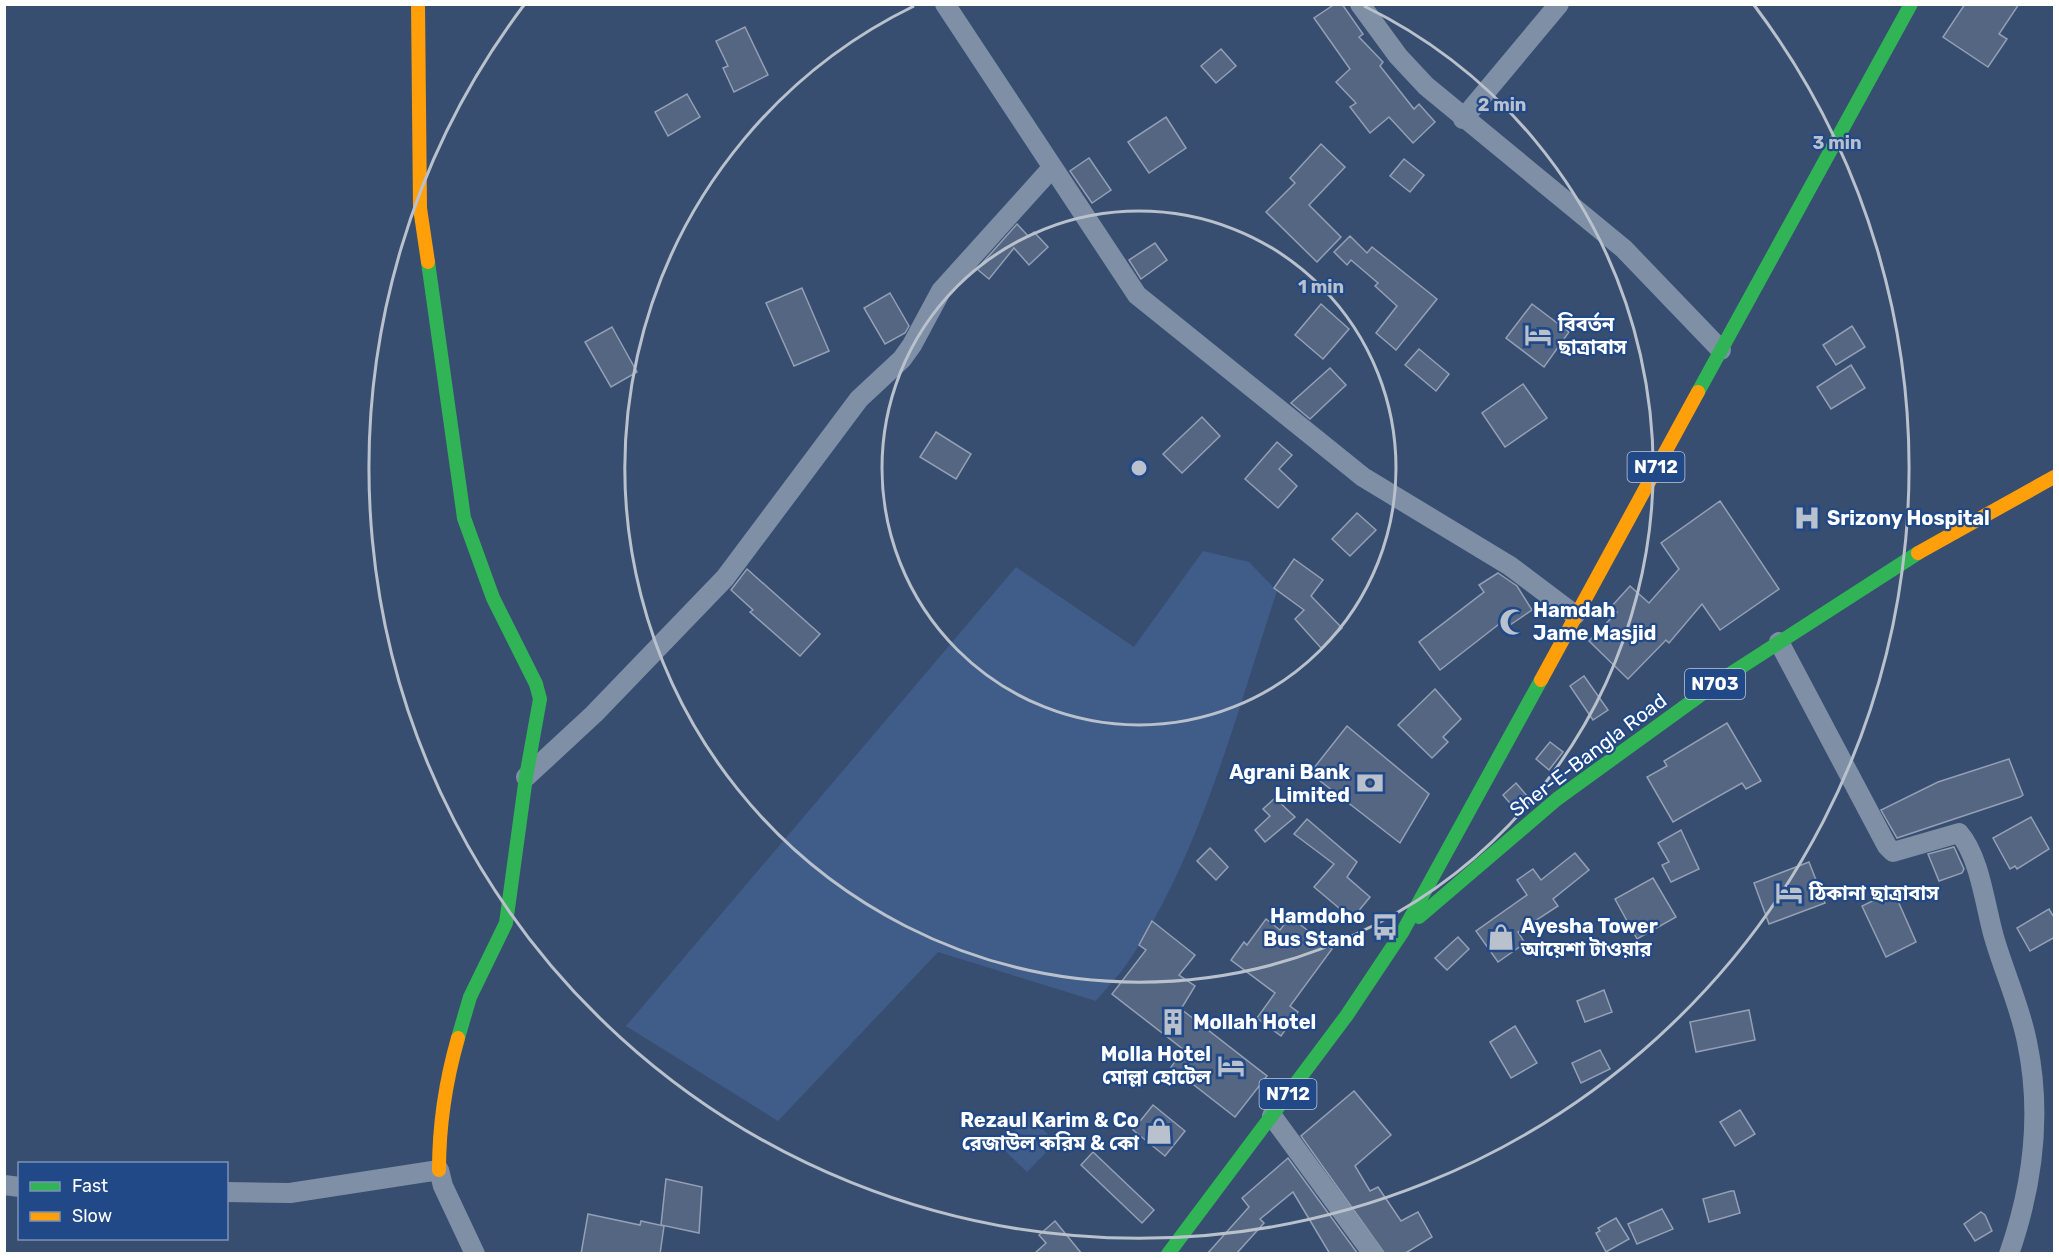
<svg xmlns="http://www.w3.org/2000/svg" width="2059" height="1258" font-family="Rubik,'Noto Sans Bengali',sans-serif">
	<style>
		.water { fill: #405c89 }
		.building { fill: #546682; stroke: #939fb4; stroke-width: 1.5 }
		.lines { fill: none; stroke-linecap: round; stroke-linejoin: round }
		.street { stroke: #7f8fa6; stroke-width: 20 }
		.fast { stroke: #30b455; stroke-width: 14 }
		.slow { stroke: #ff9f0a; stroke-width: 14 }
		.ring { fill: none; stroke: #b9c1cd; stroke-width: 3 }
		.labels { text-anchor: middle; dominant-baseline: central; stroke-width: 4.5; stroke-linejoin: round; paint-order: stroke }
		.shield { fill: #214988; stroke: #bcc8db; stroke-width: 1.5 }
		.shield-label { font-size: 18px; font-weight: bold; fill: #fff }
		.poi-label { font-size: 20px; font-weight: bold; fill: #fff; stroke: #214988; text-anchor: start }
		.street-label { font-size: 20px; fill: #fff; stroke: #214988 }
		.centre { fill: #b9c1cd; stroke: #214988; stroke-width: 3 }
		.ring-label { font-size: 18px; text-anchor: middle; font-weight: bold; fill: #b9c1cd; stroke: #214988; stroke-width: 4.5; stroke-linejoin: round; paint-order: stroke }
	</style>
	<rect width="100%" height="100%" fill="#384e71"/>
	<g class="water">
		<path d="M1203,551L1249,562L1277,591C1236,714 1201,854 1128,962C1119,976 1106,988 1096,1001L938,952L778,1121L626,1026L1016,567L1134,647Z"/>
		<path d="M1029,1116L1056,1142L1027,1172L1000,1146Z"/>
	</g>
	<g class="building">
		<path d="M1335,4H1342L1363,34L1359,37L1383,62L1380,66L1414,109L1419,104L1435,122L1413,143L1389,117L1370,133L1350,107L1356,103L1336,82L1350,69L1314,18Z"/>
		<path d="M1965,4H2019L1999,34L2007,39L1988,67L1943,37Z"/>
		<path d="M745,27L768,75L734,92L723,68L728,66L716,41Z"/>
		<path d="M1221,49L1236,66L1216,83L1201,66Z"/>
		<path d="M687,94L700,117L668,136L655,112Z"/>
		<path d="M1166,117L1186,148L1149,173L1128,142Z"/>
		<path d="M1321,144L1345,167L1309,205L1341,237L1317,262L1266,212L1295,183L1290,178Z"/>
		<path d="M1089,158L1111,190L1092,203L1070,171Z"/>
		<path d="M1404,159L1424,175L1410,192L1390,176Z"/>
		<path d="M1017,224L1029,237L1034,232L1048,247L1029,265L1014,248L989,279L977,269Z"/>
		<path d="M1350,236L1367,253L1372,247L1437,299L1396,350L1376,333L1397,306L1375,286L1378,283L1351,260L1347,265L1334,252Z"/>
		<path d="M1155,243L1167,260L1141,279L1129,260Z"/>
		<path d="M802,288L829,351L794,366L766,303Z"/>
		<path d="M890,293L909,326L905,333L885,344L864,308Z"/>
		<path d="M1321,304L1349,329L1323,359L1295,335Z"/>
		<path d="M1532,304L1569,332L1544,367L1506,338Z"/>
		<path d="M1852,326L1865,347L1836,365L1823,345Z"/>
		<path d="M612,327L637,372L611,387L585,342Z"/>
		<path d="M1419,349L1449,374L1436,391L1405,365Z"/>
		<path d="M1851,365L1865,388L1831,409L1817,387Z"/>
		<path d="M1330,368L1346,385L1310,419L1291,403Z"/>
		<path d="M1523,384L1547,418L1505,447L1482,413Z"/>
		<path d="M1202,417L1220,436L1182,473L1163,454Z"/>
		<path d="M936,432L971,454L956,479L920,457Z"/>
		<path d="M1277,442L1292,455L1279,469L1297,486L1278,508L1245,479Z"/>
		<path d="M1720,501L1779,589L1720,630L1702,604L1669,643L1666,640L1628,679L1589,641L1617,612L1611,607L1630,586L1649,603L1679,569L1661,543Z"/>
		<path d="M1357,513L1376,530L1350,556L1332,539Z"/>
		<path d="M1294,559L1323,580L1311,596L1342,628L1321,648L1295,619L1304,610L1274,588Z"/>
		<path d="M747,569L820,634L800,656L750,612L753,610L731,590Z"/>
		<path d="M1498,573L1517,586L1532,610L1507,627L1503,621L1440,670L1419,642L1484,592L1479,585Z"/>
		<path d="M1584,676L1608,710L1593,720L1570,686Z"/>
		<path d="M1435,689L1461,719L1443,737L1448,742L1432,758L1398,725Z"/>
		<path d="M1727,723L1761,781L1746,789L1742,783L1673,822L1647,777L1667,766L1664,761Z"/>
		<path d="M1347,726L1429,794L1400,843L1310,773Z"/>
		<path d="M1550,742L1563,752L1549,770L1536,759Z"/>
		<path d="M2009,759L2023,795L2020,797L1897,838L1881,810L1938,782Z"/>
		<path d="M1516,783L1528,797L1515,809L1503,795Z"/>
		<path d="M1275,798L1295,817L1265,842L1255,830L1270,816L1263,809Z"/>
		<path d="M2031,817L2049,849L2017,869L2015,866L2010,869L1993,838Z"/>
		<path d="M1307,819L1357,862L1347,877L1370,897L1352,919L1314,887L1334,864L1294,834Z"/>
		<path d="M1681,830L1699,869L1671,882L1662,865L1669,862L1658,843Z"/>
		<path d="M1954,847L1964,869L1962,873L1939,881L1928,854Z"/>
		<path d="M1210,848L1228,867L1216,880L1197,861Z"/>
		<path d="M1575,853L1589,870L1553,899L1558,906L1518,932L1525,943L1498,962L1476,931L1527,895L1517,880L1533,869L1541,880Z"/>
		<path d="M1809,862L1825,903L1769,924L1754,883Z"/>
		<path d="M1653,878L1676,917L1637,939L1615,899Z"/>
		<path d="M1891,892H1894L1916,942L1886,957L1862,906Z"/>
		<path d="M2049,909L2055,919V937L2030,951L2017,928Z"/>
		<path d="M1290,917L1332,949L1290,1006L1298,1012L1281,1036L1257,1018L1275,993L1231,960L1244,942L1247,945L1266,919L1280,930Z"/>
		<path d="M1152,921L1195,955L1179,975L1195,986L1181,1009L1267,1076L1235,1117L1171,1067L1184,1050L1112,994L1146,950L1139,945Z"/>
		<path d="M1458,937L1469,949L1447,970L1435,958Z"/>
		<path d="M1604,990L1612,1012L1585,1022L1577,1001Z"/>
		<path d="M1749,1010L1755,1040L1696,1052L1690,1022Z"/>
		<path d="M1515,1026L1537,1063L1511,1078L1490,1042Z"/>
		<path d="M1600,1050L1610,1069L1581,1083L1572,1063Z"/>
		<path d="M1354,1091L1391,1135L1355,1166L1370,1191L1378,1187L1401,1221L1418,1212L1432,1237L1404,1254H1385L1301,1136Z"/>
		<path d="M1153,1105L1185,1131L1165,1156L1133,1130Z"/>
		<path d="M1740,1110L1755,1134L1735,1146L1720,1122Z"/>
		<path d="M1093,1152L1154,1210L1142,1223L1081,1165Z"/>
		<path d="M1288,1158L1358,1254H1330L1293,1192L1260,1219L1264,1223L1236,1254H1207L1249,1207L1242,1198Z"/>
		<path d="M666,1179L702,1187L699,1233L661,1225Z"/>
		<path d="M1731,1191H1734L1740,1213L1709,1222L1703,1199Z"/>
		<path d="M1662,1209L1673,1229L1637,1244L1628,1224Z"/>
		<path d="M1981,1212L1985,1215L1992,1231L1975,1241L1964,1224Z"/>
		<path d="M588,1214L640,1225L641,1221L664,1226L660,1254H581Z"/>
		<path d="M1616,1218L1629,1239L1606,1252L1596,1233L1600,1231L1598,1228Z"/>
		<path d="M1055,1221L1082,1254H1034L1046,1243L1039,1235Z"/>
	</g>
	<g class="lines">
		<g class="street">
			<path d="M945,4L1137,295L1363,477L1510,566L1575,615"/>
			<path d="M1360,4L1398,56L1426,86L1624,249L1721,350"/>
			<path d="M1463,119L1559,4"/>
			<path d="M1779,642L1887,846L1893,852L1959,833C1980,857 1985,906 1994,937C2004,972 2020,1006 2027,1042C2042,1113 2033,1185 2009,1254"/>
			<path d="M526,777L594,714L725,578L859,399L902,359L912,345L941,291L1051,169"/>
			<path d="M1272,1116L1373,1254"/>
			<path d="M4,1185L20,1187"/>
			<path d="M226,1192L290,1193L439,1170L443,1186L475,1254"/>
		</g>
		<g class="fast">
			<path d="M428,262L464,518L493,598L536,684L540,699L526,777L506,923L470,997L458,1038"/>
			<path d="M1698,392L1911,4"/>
			<path d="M1419,917L1557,799L1724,678L1918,553"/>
			<path d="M1168,1254L1347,1015L1403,931L1541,680"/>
		</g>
		<g class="slow">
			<path d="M418,4L420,208L428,262"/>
			<path d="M1918,553L2054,477"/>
			<path d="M1541,680L1698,392"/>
			<path d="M439,1170C439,1126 446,1080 458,1038"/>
		</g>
	</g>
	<g class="ring">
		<circle cx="1139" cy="468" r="257"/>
		<path d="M1364 6A514 514 0 1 1 914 6"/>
		<path d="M1754 5A770 770 0 1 1 524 5"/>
	</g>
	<defs>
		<symbol id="hotel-bare" viewBox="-9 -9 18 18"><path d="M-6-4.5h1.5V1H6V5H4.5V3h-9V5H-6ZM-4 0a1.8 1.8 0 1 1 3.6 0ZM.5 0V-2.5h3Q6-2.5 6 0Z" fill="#b9c1cd" stroke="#214988" stroke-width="2.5" paint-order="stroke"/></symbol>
		<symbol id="hospital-bare" viewBox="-9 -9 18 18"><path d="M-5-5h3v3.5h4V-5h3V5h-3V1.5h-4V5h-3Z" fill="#b9c1cd" stroke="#214988" stroke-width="2.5" paint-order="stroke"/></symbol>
		<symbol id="mosque-bare" viewBox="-9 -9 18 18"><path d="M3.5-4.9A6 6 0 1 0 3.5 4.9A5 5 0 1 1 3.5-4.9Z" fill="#b9c1cd" stroke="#214988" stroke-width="2.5" paint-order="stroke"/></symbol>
		<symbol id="bank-bare" viewBox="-9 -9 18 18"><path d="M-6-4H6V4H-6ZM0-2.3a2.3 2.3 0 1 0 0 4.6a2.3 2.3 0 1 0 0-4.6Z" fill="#b9c1cd" stroke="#214988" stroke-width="2.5" paint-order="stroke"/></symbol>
		<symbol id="bus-bare" viewBox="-9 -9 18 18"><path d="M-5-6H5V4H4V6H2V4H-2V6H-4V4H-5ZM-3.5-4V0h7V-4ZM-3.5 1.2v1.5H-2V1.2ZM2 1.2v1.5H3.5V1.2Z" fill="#b9c1cd" stroke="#214988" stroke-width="2.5" paint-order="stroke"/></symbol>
		<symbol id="shop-bare" viewBox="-9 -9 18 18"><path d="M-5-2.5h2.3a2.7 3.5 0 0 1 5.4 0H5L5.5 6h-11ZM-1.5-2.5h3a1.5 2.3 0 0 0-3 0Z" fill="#b9c1cd" stroke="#214988" stroke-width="2.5" paint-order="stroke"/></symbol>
		<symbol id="building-bare" viewBox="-9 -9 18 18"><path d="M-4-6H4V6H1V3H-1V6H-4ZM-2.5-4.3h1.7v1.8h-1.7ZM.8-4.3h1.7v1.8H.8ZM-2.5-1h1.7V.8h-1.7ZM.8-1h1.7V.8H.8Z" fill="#b9c1cd" stroke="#214988" stroke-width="2.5" paint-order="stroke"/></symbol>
	</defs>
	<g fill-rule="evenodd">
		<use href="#hotel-bare" x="1519" y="316" width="38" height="38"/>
		<use href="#hospital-bare" x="1788" y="499" width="38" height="38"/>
		<use href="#mosque-bare" x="1494" y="603" width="38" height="38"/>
		<use href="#bank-bare" x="1351" y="764" width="38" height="38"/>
		<use href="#hotel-bare" x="1770" y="874" width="38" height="38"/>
		<use href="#bus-bare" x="1366" y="908" width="38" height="38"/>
		<use href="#shop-bare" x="1482" y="918" width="38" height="38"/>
		<use href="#building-bare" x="1154" y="1003" width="38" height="38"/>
		<use href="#hotel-bare" x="1212" y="1047" width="38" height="38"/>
		<use href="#shop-bare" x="1140" y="1112" width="38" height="38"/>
	</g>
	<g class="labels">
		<g class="shield">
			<rect x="1627.5" y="452" width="57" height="30" rx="4.5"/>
			<rect x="1685" y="669" width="60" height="30" rx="4.5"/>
			<rect x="1259.5" y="1079" width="57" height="30" rx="4.5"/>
		</g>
		<g class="shield-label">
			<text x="1656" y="467">N712</text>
			<text x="1715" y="684">N703</text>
			<text x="1288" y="1094">N712</text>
		</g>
		<g class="poi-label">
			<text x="1558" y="324">বিবর্তন<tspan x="1558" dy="23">ছাত্রাবাস</tspan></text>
			<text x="1827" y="518">Srizony Hospital</text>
			<text x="1533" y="610">Hamdah<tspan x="1533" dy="23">Jame Masjid</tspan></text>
			<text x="1350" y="772" text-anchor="end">Agrani Bank<tspan x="1350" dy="23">Limited</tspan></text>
			<text x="1809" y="893">ঠিকানা ছাত্রাবাস</text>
			<text x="1365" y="916" text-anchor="end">Hamdoho<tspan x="1365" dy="23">Bus Stand</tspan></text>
			<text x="1521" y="926">Ayesha Tower<tspan x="1521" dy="23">আয়েশা টাওয়ার</tspan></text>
			<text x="1193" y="1022">Mollah Hotel</text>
			<text x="1211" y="1054" text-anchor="end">Molla Hotel<tspan x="1211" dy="23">মোল্লা হোটেল</tspan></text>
			<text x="1139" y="1120" text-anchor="end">Rezaul Karim &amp; Co<tspan x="1139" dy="23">রেজাউল করিম &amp; কো</tspan></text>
		</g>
		<g class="street-label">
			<text transform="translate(1588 755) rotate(-37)">Sher-E-Bangla Road</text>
		</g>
	</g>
	<circle cx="1139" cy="468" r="9" class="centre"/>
	<g class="ring-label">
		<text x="1502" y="111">2 min</text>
		<text x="1837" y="149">3 min</text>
		<text x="1321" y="293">1 min</text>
	</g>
	<rect width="2059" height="1258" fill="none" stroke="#ffffff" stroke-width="12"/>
	<rect x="18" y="1162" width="210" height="78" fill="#214988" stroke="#7a92b8" stroke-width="1.5"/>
	<rect x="30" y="1182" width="30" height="9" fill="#30b455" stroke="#7a92b8" stroke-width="1.5"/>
	<text x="72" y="1192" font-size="18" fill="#ffffff">Fast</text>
	<rect x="30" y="1212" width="30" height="9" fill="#ff9f0a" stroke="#7a92b8" stroke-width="1.5"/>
	<text x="72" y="1222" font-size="18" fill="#ffffff">Slow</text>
</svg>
